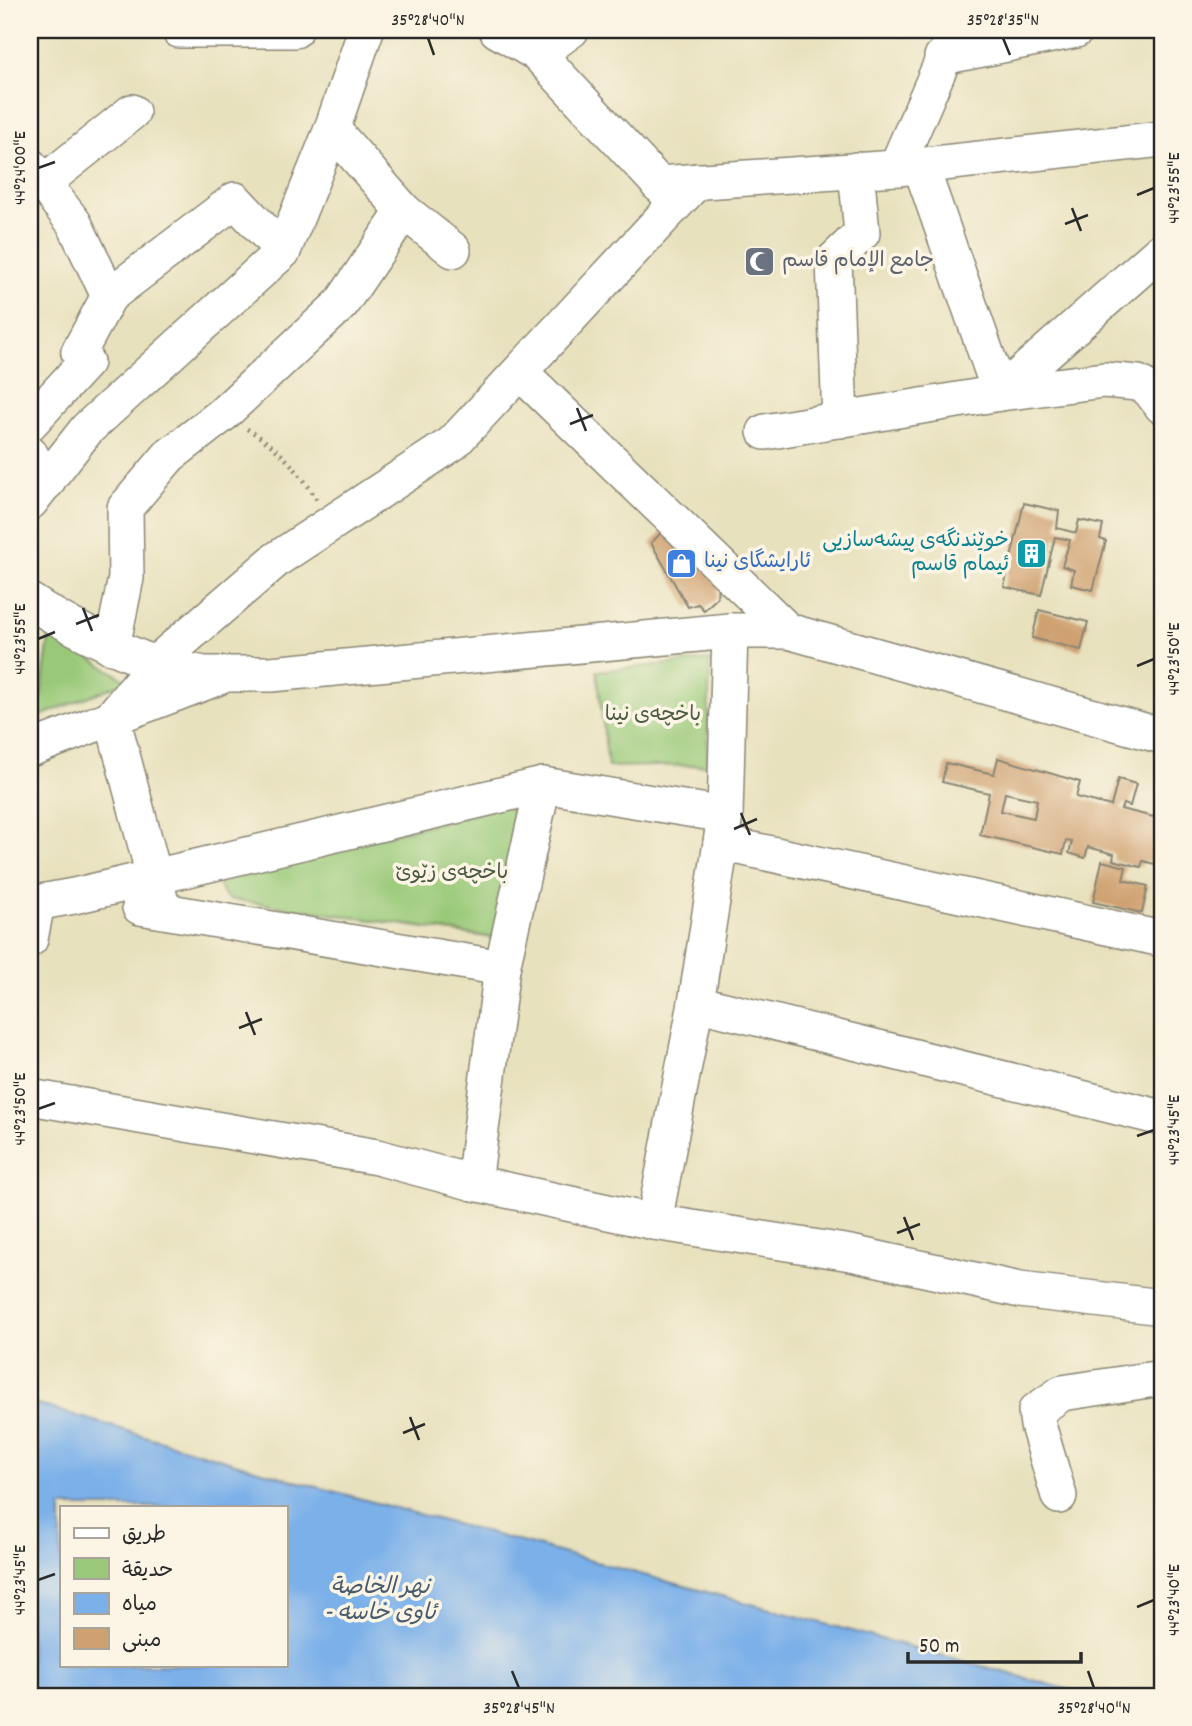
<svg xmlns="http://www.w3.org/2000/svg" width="1192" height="1726" font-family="Dekko,'Playpen Sans Arabic',sans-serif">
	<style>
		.green { fill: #99c978; stroke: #627a52; stroke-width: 2 }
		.water { fill: #7cb0e9; stroke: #546e8a; stroke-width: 2; fill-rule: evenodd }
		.building { fill: #cfa171; fill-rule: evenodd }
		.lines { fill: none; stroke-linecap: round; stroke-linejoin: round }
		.minor-casing { stroke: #8a8674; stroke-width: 38 }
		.path { stroke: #8a8674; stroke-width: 4.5; stroke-dasharray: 2 5; stroke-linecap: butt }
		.minor { stroke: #fff; stroke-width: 35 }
		.ticks { fill: none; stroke: #2b2b2b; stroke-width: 2.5 }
		.labels { text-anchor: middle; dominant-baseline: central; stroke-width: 7; stroke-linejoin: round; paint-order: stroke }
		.worship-label { font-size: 21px; fill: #5b616d; stroke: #fcf5e5; text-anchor: start }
		.culture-label { font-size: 21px; fill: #0d838f; stroke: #fcf5e5; text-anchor: end }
		.shop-label { font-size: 21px; fill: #366cbe; stroke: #fcf5e5; text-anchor: start }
		.park-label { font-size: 21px; fill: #4c5a42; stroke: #fcf5e5 }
		.water-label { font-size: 23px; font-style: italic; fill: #475a6e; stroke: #fcf5e5 }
		.neatline { fill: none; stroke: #2b2b2b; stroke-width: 2.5 }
		.ticks-label { font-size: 18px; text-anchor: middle; fill: #2b2b2b }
	</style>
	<rect width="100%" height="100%" fill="#fcf5e5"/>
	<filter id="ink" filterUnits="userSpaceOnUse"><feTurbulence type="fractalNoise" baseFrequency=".0143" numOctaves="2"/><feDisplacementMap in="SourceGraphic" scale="14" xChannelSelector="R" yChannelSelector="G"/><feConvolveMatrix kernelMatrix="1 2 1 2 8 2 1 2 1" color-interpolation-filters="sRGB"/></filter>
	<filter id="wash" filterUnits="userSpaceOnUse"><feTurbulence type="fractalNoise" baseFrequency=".00686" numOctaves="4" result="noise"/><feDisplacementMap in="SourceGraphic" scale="28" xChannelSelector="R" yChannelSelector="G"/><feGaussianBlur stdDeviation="1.57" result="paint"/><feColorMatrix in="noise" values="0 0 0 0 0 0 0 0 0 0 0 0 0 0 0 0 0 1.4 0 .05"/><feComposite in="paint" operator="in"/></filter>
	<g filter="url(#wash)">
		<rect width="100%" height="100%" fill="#e8e1be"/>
		<g class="green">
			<path d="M50,633L127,681L38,717Z"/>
			<path d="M710,660L707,765L608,767L597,671Z"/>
			<path d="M507,805L519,822L502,939L229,899C221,893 219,887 218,877Z"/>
		</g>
		<path class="water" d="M30,1402L299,1482L1092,1696H30ZM61,1507H285V1665H61Z"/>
		<g id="blocks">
			<g class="building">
				<path d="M1024,503L1059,511L1057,528L1076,533L1079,520L1103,525L1100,539L1106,541L1093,590L1071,585L1074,570L1062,566L1070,540L1055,537L1041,595L1004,587Z"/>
				<path d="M665,529L718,583L717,598L704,610L698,604L688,607L651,543Z"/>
				<path d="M1039,610L1088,622L1081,650L1032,638Z"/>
				<path d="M998,758L1080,782L1076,797L1111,806L1118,779L1136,784L1130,806L1123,804L1121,809L1162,819V866L1143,861L1141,867L1113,860L1114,854L1088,847L1085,858L1069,853L1072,842L1066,841L1063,854L980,835L989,793L942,782L946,763L994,774ZM1005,793L1037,800L1034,818L1001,811Z"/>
				<path d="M1102,861L1126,867L1123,880L1148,886L1142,913L1093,902Z"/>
			</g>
		</g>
	</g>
	<g filter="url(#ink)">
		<use href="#blocks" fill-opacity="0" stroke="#8a8674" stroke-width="2"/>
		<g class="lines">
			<defs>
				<g id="minor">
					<path d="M179,30H295"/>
					<path d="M497,30L538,54L674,200"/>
					<path d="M538,54L571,30"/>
					<path d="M942,57L1076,30"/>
					<path d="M30,166L74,223L109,296"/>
					<path d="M921,167L1000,393L1162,250"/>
					<path d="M898,168L1162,139"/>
					<path d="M42,184L132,112"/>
					<path d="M658,184L896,168L956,30"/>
					<path d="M404,211L453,250"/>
					<path d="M283,251L332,129L366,30"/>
					<path d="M520,372L788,631"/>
					<path d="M840,420L834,260L862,233L856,170"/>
					<path d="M30,423L86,362L79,352L109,296L235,200L283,251L87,429L30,502"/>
					<path d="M765,432L1000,393L1104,380L1138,383L1149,389L1162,406"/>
					<path d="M30,454L47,482"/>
					<path d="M30,601C69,627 111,647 155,664L277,559L453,443L697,181"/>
					<path d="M112,647L126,578L125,508L169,456L222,415L341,304L404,211L332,129"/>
					<path d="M30,749L219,677"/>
					<path d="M725,815L730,631"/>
					<path d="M30,904L74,896L543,785L725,815L721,843L1162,939"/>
					<path d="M140,907L502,968"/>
					<path d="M163,910L112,717L155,664L204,674H271L730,631H788L1162,736"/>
					<path d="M30,939L37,903"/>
					<path d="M696,1003L721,843"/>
					<path d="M30,1097L377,1157L474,1183L654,1222L851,1253L1020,1290L1162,1307"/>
					<path d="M474,1183L502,968L543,785"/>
					<path d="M654,1222L696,1003L1162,1118"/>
					<path d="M1059,1496L1038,1425L1036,1411L1062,1393L1162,1378"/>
				</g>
			</defs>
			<use href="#minor" class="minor-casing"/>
			<path class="path" d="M247,429C277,446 301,472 318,502"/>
			<use href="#minor" class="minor"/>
		</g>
	</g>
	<path class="ticks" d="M428,38L434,55M1003,38L1010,55M38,168L55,162M1137,195L1154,188M1072,208L1081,231M1065,224L1088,215M577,408L586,431M570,424L593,415M83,608L92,631M76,624L99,615M38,639L55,632M1137,666L1154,659M741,813L750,835M734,829L757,819M246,1012L255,1035M239,1028L262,1019M38,1109L55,1103M1137,1136L1154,1130M904,1217L913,1240M897,1233L920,1224M410,1417L419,1440M403,1433L425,1424M38,1580L55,1574M1137,1607L1154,1600M512,1671L519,1688M1088,1671L1094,1688"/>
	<defs>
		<symbol id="mosque-square" viewBox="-11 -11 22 22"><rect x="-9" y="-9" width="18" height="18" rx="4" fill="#6b7280" stroke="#fcf5e5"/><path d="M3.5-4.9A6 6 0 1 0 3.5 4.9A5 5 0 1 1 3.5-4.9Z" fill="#fff"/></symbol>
		<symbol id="building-square" viewBox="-11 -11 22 22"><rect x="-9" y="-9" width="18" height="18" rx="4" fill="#0f9aa8" stroke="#fcf5e5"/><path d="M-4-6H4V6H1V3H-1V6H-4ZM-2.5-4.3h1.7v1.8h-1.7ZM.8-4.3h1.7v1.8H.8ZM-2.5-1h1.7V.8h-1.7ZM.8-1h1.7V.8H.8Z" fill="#fff"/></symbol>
		<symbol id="shop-square" viewBox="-11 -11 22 22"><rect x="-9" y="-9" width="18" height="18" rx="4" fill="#3f7fe0" stroke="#fcf5e5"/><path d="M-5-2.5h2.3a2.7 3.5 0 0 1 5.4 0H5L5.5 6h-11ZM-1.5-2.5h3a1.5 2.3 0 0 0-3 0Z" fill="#fff"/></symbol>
	</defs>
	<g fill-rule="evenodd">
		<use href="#mosque-square" x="742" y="244" width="35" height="35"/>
		<use href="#building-square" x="1014" y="536" width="35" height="35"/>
		<use href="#shop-square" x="664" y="546" width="35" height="35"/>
	</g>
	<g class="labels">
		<g class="worship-label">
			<text x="782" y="262">جامع الإمام قاسم</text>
		</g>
		<g class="culture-label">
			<text x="1009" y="542">خوێندنگەی پیشەسازیی<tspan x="1009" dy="24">ئیمام قاسم</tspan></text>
		</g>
		<g class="shop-label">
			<text x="704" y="563">ئارایشگای نینا</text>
		</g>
		<g class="park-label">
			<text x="653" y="716">باخچەی نینا</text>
			<text x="452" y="874">باخچەی زێوێ</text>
		</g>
		<g class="water-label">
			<text x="380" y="1588">نهر الخاصة<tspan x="380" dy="26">- ئاوی خاسە</tspan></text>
		</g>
	</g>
	<rect width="1192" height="1726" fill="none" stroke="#fcf5e5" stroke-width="77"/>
	<rect x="60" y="1506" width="228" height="161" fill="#fcf5e5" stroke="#a8a49b" stroke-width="2"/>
	<rect x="74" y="1528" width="35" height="10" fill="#ffffff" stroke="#a8a49b" stroke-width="2"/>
	<text x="122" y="1540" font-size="21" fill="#2b2b2b">طريق</text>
	<rect x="74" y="1558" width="35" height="21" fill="#99c978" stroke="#a8a49b" stroke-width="2"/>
	<text x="122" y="1576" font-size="21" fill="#2b2b2b">حديقة</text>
	<rect x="74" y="1593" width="35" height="21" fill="#7cb0e9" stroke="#a8a49b" stroke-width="2"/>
	<text x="122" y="1610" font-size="21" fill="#2b2b2b">مياه</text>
	<rect x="74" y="1628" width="35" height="21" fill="#cfa171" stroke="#a8a49b" stroke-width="2"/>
	<text x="122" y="1646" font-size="21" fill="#2b2b2b">مبنى</text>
	<path d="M908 1652v10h173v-10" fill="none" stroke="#2b2b2b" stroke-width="3.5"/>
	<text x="919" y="1652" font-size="21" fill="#2b2b2b" stroke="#fcf5e5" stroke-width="5" paint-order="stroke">50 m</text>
	<rect x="38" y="38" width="1116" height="1650" class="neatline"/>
	<g class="ticks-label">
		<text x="428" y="25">35°28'40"N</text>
		<text x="1003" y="25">35°28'35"N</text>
		<text transform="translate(19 168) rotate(-90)" y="6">44°24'00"E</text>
		<text transform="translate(1173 188) rotate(-90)" y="6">44°23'55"E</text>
		<text transform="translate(19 639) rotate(-90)" y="6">44°23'55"E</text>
		<text transform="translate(1173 659) rotate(-90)" y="6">44°23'50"E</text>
		<text transform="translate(19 1109) rotate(-90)" y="6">44°23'50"E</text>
		<text transform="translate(1173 1130) rotate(-90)" y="6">44°23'45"E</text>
		<text transform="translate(19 1580) rotate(-90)" y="6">44°23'45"E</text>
		<text transform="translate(1173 1600) rotate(-90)" y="6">44°23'40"E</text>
		<text x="519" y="1713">35°28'45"N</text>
		<text x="1094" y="1713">35°28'40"N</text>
	</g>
</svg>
